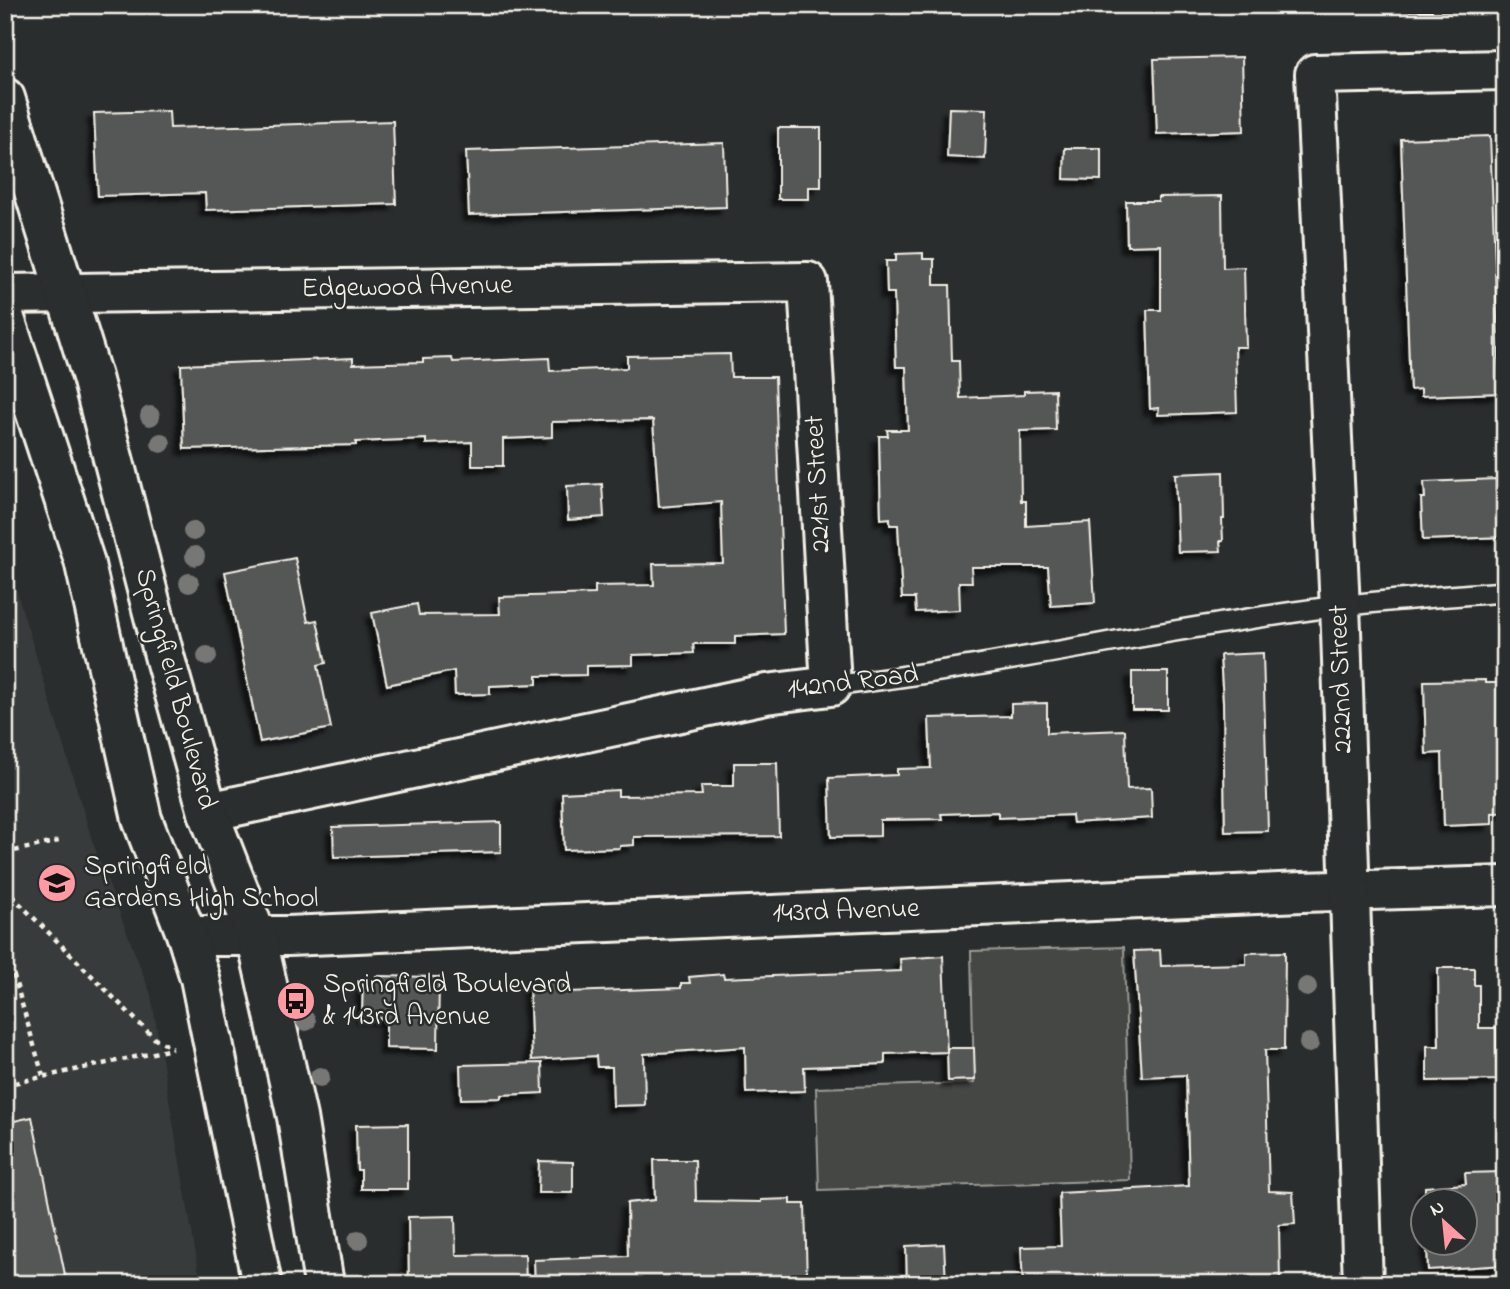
<svg xmlns="http://www.w3.org/2000/svg" width="1510" height="1289" font-family="'Indie Flower',sans-serif">
	<style>
		.built { fill: #373a3a }
		.green { fill: #444645; stroke: #9c9c96; stroke-width: 2 }
		.building { fill: #555756; stroke: #f4f1e8; stroke-width: 2; filter: url(#shadow) }
		.lines { fill: none; stroke-linecap: round; stroke-linejoin: round }
		.lane-casing { stroke: #f4f1e8; stroke-width: 24 }
		.street-casing { stroke: #f4f1e8; stroke-width: 44 }
		.primary-casing { stroke: #f4f1e8; stroke-width: 44 }
		.path { stroke: #f4f1e8; stroke-width: 4.5; stroke-dasharray: 5 5; stroke-linecap: butt }
		.lane { stroke: #2a2d2e; stroke-width: 19 }
		.street { stroke: #2a2d2e; stroke-width: 38 }
		.primary { stroke: #2a2d2e; stroke-width: 38 }
		.rail-casing { stroke: #f4f1e8; stroke-width: 8 }
		.rail { stroke: #2a2d2e; stroke-width: 5; stroke-dasharray: 16; stroke-linecap: butt }
		.tree { fill: #777875 }
		.labels { text-anchor: middle; dominant-baseline: central; stroke-width: 5; stroke-linejoin: round; paint-order: stroke }
		.street-label { font-size: 28px; fill: #f4f1e8; stroke: #2a2d2e }
		.poi-label { font-size: 28px; fill: #f4f1e8; stroke: #2a2d2e; text-anchor: start }
	</style>
	<defs>
		<filter id="shadow"><feDropShadow dx="-6" dy="6" stdDeviation="2" flood-color="#0009"/></filter>
	</defs>
	<rect width="100%" height="100%" fill="#2a2d2e"/>
	<filter id="ink" filterUnits="userSpaceOnUse"><feTurbulence type="fractalNoise" baseFrequency=".0143" numOctaves="2"/><feDisplacementMap in="SourceGraphic" scale="14" xChannelSelector="R" yChannelSelector="G"/><feConvolveMatrix kernelMatrix="1 2 1 2 8 2 1 2 1" color-interpolation-filters="sRGB"/></filter>
	<g filter="url(#ink)">
		<path class="built" d="M5,553L93,843L151,995L201,1284H5Z"/>
		<path class="green" d="M1124,947L1130,1180L819,1190L816,1088L974,1083L971,951Z"/>
		<g class="building">
			<path d="M1242,57L1244,131L1157,134L1154,59Z"/>
			<path d="M949,108L987,109L985,159L947,157Z"/>
			<path d="M169,111L170,128L393,121L396,204L206,210L205,193L98,196L94,113Z"/>
			<path d="M778,128H821V187H809V199H778Z"/>
			<path d="M1490,136L1500,393L1421,396V389L1410,390L1401,139Z"/>
			<path d="M724,143L726,207L469,215L466,151Z"/>
			<path d="M1065,148H1101V180L1064,179Z"/>
			<path d="M1222,196L1223,268L1244,267L1246,347H1235L1237,412L1158,415L1159,408L1150,409L1147,310H1161V245L1127,246L1126,201H1158V197Z"/>
			<path d="M923,253V259H934V285H950L952,361H959L960,398L1024,395V391L1055,390L1056,430L1020,431L1021,501H1026V526L1090,522L1095,603L1051,606L1048,567H971L972,582H959L960,610L916,612L915,598H902L898,525H890V518L881,519L879,436H888L887,430H908L906,367H896L894,293H887L886,261H896V254Z"/>
			<path d="M730,354L731,377H775L784,634L735,636V644H693L694,653L633,655V665L586,666V675L537,676V684L490,686V694L455,695L454,671L387,685L372,613L417,604L419,615L500,614L499,597L595,594V586L654,585L653,564L723,563L721,502L659,507L653,420L552,422V437L503,439V466H472V442L426,444V439L356,442V445L184,449L181,365L353,358V364L423,362V359L452,358L453,362L549,358L550,371L627,368V356Z"/>
			<path d="M1223,472L1224,519H1222L1223,541H1220L1221,551L1178,552L1175,474Z"/>
			<path d="M1496,479V491H1505V537L1423,540L1421,498H1425L1424,482Z"/>
			<path d="M602,484L604,517L568,520L567,486Z"/>
			<path d="M295,558L308,622L317,620L326,663L318,665L331,728L260,742L225,572Z"/>
			<path d="M1263,653L1268,831L1225,832L1223,701L1220,656L1221,655Z"/>
			<rect x="1132" y="672" width="36" height="38"/>
			<path d="M1485,680V683H1498L1499,761H1505V812L1492,813V824L1444,826L1442,753L1426,754L1424,681Z"/>
			<path d="M1047,703V733L1125,730L1127,789L1151,788L1152,818L1073,823L1072,815L998,818V812L941,814L942,819L880,820V836L831,837L829,778L897,775V769L931,768L929,718L1011,716V704Z"/>
			<path d="M734,763H777L779,836L634,837V845L620,846V848L564,850L562,793L618,790V796L702,795L701,786H734Z"/>
			<path d="M501,822V852L334,857L333,827Z"/>
			<path d="M1160,950L1161,966L1246,964V953L1285,952L1284,1050H1265L1269,1191L1293,1192L1295,1224L1279,1225L1280,1284H1023L1021,1247L1061,1246L1059,1193L1189,1186L1186,1075L1142,1077L1134,951Z"/>
			<path d="M943,956L947,1052L885,1054V1064L804,1067L805,1091L746,1093L745,1047L644,1054L645,1105L613,1106L612,1067H597L596,1056L532,1060L529,981L564,980V990H568V992L681,988V983H690L689,977L723,974L724,978L901,971L900,959Z"/>
			<path d="M1438,968H1474V985H1479V1028H1496L1497,1080L1427,1081V1046H1439Z"/>
			<path d="M376,976L439,977L438,1049L386,1048V1019L362,1016L363,979H376Z"/>
			<path d="M947,1048H974L975,1080L948,1081Z"/>
			<path d="M542,1063L543,1093L501,1095V1098L461,1099L460,1065Z"/>
			<path d="M32,1117L67,1284H5V1123Z"/>
			<path d="M408,1124V1189H361V1170H357L356,1125Z"/>
			<path d="M654,1160H695L696,1201L761,1202V1200L791,1199V1204H805L807,1284H535L534,1260L628,1256L627,1203L655,1200Z"/>
			<path d="M539,1161L573,1162V1193H538Z"/>
			<path d="M1502,1172L1505,1265L1428,1270L1427,1243H1465V1201H1425V1187L1466,1184L1465,1173Z"/>
			<path d="M455,1216L456,1255L525,1254L526,1284H409L408,1217Z"/>
			<path d="M944,1244L946,1284H907L906,1246Z"/>
		</g>
		<g class="lines">
			<defs>
				<path id="lane" d="M831,686C984,668 1135,635 1288,613C1360,602 1432,597 1505,592"/>
				<g id="street">
					<path d="M5,294L808,282L831,686L766,694L208,812"/>
					<path d="M187,936H288L1302,892L1505,886"/>
					<path d="M1363,1284L1341,630L1315,74L1505,70"/>
				</g>
				<g id="primary">
					<path d="M5,98L92,377L165,659L208,812L256,935L297,1117L324,1284"/>
					<path d="M5,319L84,560L142,819L187,936L200,978L262,1284"/>
				</g>
			</defs>
			<use href="#lane" class="lane-casing"/>
			<use href="#street" class="street-casing"/>
			<use href="#primary" class="primary-casing"/>
			<g class="path">
				<path d="M5,853L59,841"/>
				<path d="M5,889L155,1039L173,1048"/>
				<path d="M5,946L43,1076"/>
				<path d="M5,1085L172,1049"/>
			</g>
			<use href="#lane" class="lane"/>
			<use href="#street" class="street"/>
			<use href="#primary" class="primary"/>
			<defs>
				<path id="rail" d="M985,5L1505,9"/>
			</defs>
			<use href="#rail" class="rail-casing"/>
			<use href="#rail" class="rail"/>
		</g>
		<g class="tree">
			<circle cx="150" cy="416" r="10"/>
			<circle cx="161" cy="443" r="10"/>
			<circle cx="193" cy="531" r="10"/>
			<circle cx="195" cy="556" r="10"/>
			<circle cx="189" cy="583" r="10"/>
			<circle cx="207" cy="656" r="10"/>
			<circle cx="1307" cy="987" r="10"/>
			<circle cx="306" cy="1021" r="10"/>
			<circle cx="1309" cy="1043" r="10"/>
			<circle cx="320" cy="1077" r="10"/>
			<circle cx="358" cy="1240" r="10"/>
		</g>
	</g>
	<defs>
		<symbol id="school-disc" viewBox="-11 -11 22 22"><circle r="9.5" fill="#ff9aa2" stroke="#2a2d2e"/><path d="M0-5L7-2L0 1L-7-2ZM-4 1L0 2.5L4 1V4Q0 6-4 4Z" fill="#111"/></symbol>
		<symbol id="bus-disc" viewBox="-11 -11 22 22"><circle r="9.5" fill="#ff9aa2" stroke="#2a2d2e"/><path d="M-5-6H5V4H4V6H2V4H-2V6H-4V4H-5ZM-3.5-4V0h7V-4ZM-3.5 1.2v1.5H-2V1.2ZM2 1.2v1.5H3.5V1.2Z" fill="#111"/></symbol>
	</defs>
	<g fill-rule="evenodd">
		<use href="#school-disc" x="35" y="861" width="44" height="44"/>
		<use href="#bus-disc" x="274" y="979" width="44" height="44"/>
	</g>
	<g class="labels">
		<g class="street-label">
			<text transform="translate(407 288) rotate(-1)">Edgewood Avenue</text>
			<text transform="translate(819 484) rotate(-93)">221st Street</text>
			<text transform="translate(1342 679) rotate(-92)">222nd Street</text>
			<text transform="translate(853 683) rotate(-7)">142nd Road</text>
			<text transform="translate(175 689) rotate(75)">Springfield Boulevard</text>
			<text transform="translate(846 912) rotate(-2)">143rd Avenue</text>
		</g>
		<g class="poi-label">
			<text x="84" y="867">Springfield<tspan x="84" dy="32">Gardens High School</tspan></text>
			<text x="323" y="985">Springfield Boulevard<tspan x="323" dy="32">&amp; 143rd Avenue</tspan></text>
		</g>
	</g>
	<rect width="1510" height="1289" fill="none" stroke="#2a2d2e" stroke-width="28"/>
	<rect x="14" y="14" width="1482" height="1261" fill="none" stroke="#f4f1e8" stroke-width="2.5" filter="url(#ink)"/>
	<g transform="translate(1444 1222) rotate(333)"><circle r="33" fill="#2a2d2e" stroke="#7b7b78" stroke-width="2"/>
	<path d="M0-5L12 26L0 18L-12 26Z" fill="#ff9aa2"/>
	<text y="-10" font-size="19" font-weight="bold" text-anchor="middle" fill="#f4f1e8">N</text>
	</g>
</svg>
